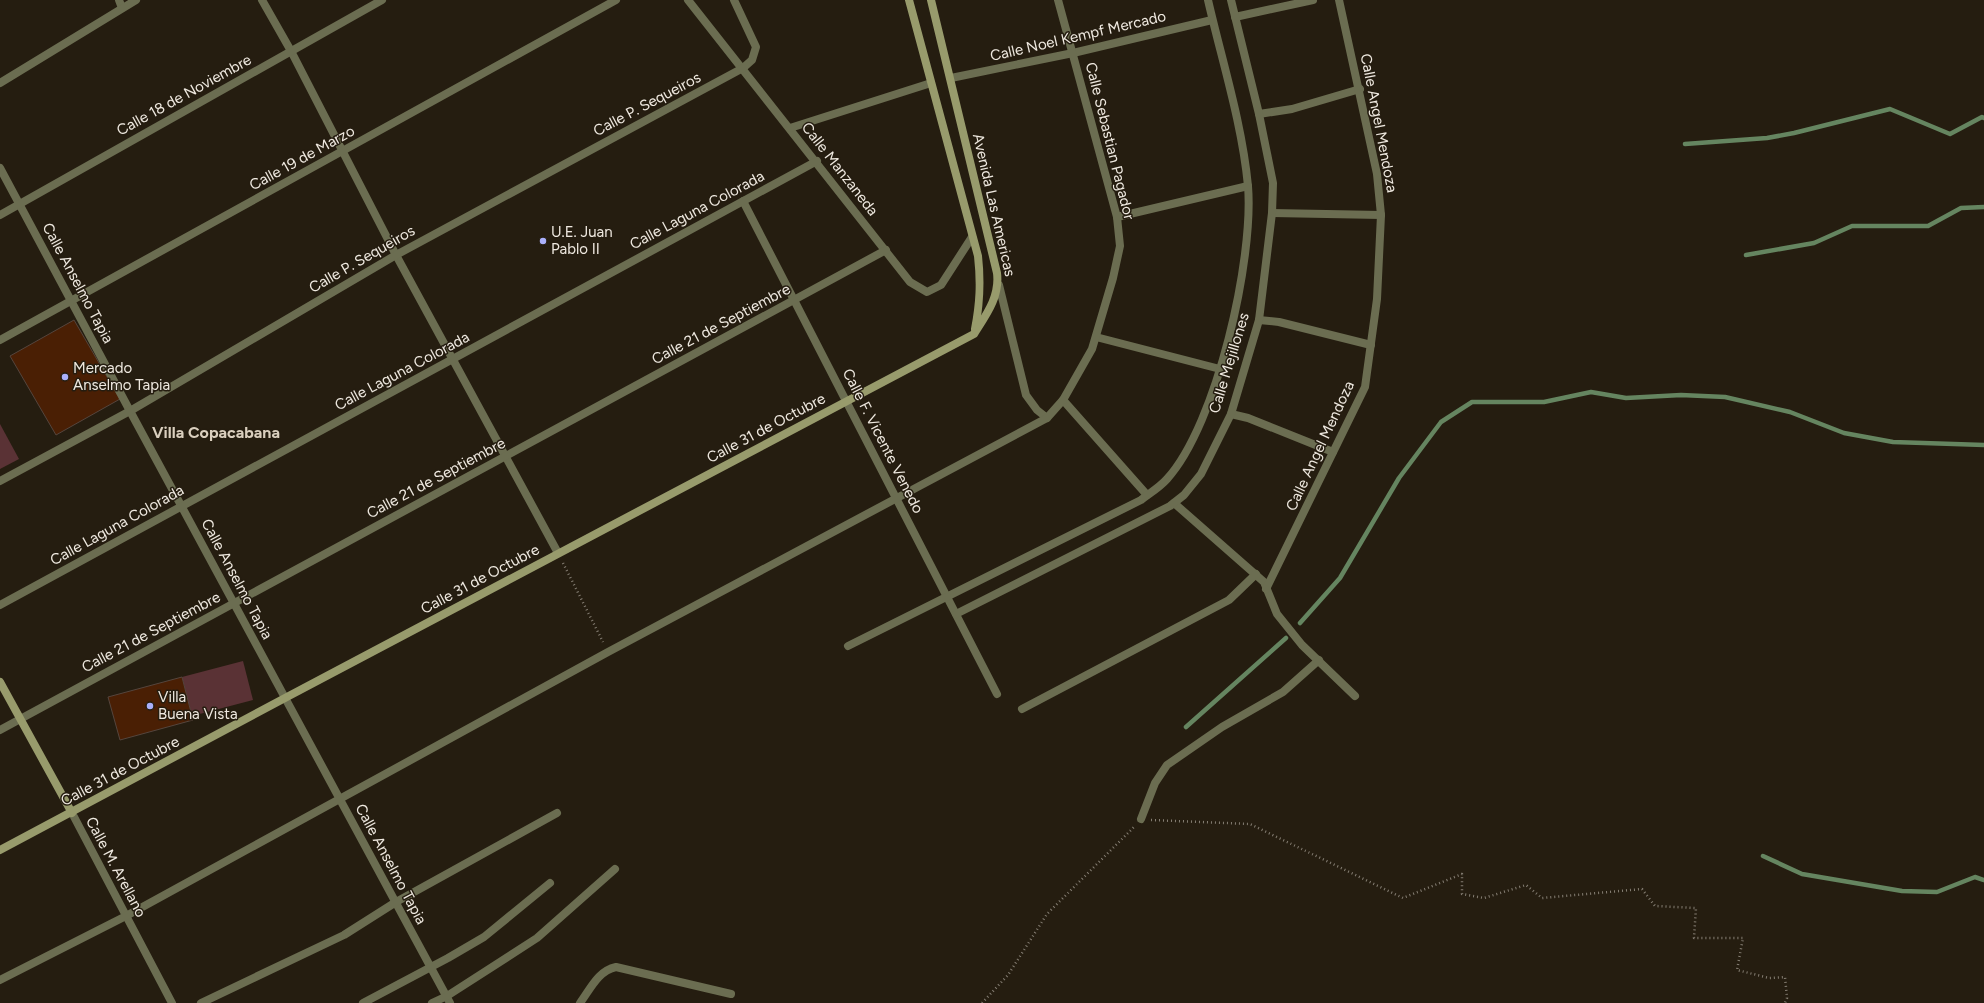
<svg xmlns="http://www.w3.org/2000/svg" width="1984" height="1003" font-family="Figtree,sans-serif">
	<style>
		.green { fill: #5a3235 }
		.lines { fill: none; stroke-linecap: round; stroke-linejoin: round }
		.stream { stroke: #658560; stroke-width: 4.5 }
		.building { fill: #4a1f04; stroke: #55453d }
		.path { stroke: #857e73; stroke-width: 2.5; stroke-dasharray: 1 3; stroke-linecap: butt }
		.street { stroke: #6b6d51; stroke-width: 8 }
		.secondary { stroke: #989b6c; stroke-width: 8 }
		.poi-dot { fill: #aab0fb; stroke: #251d10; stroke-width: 1.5 }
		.labels { text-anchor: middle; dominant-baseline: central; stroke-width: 3; stroke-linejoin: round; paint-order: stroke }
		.street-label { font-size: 15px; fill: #efe9e0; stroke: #251d10 }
		.poi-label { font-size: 15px; fill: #efe9e0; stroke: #251d10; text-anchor: start }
		.neighbourhood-label { font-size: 16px; font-weight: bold; fill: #dacfbe; stroke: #251d10 }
	</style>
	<rect width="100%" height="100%" fill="#251d10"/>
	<g class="green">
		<path d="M0,424L19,459L0,469Z"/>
		<path d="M243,661L253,700L192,716L182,677Z"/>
	</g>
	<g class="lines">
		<g class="stream">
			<path d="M1685,144L1767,138L1794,133L1890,109L1950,134L1982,117L1984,118"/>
			<path d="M1746,255L1814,243L1852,226H1928L1961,208L1984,207"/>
			<path d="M1300,623L1340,578L1399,478L1441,422L1472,402H1544L1591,392L1626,398L1681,395L1725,397L1790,412L1844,433L1893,442L1984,445"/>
			<path d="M1186,727L1286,638"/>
			<path d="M1763,856L1802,874L1902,891L1937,892L1975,877L1984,880"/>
		</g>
	</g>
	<g class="building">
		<path d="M74,320L120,399L56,435L10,356Z"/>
		<path d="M182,677L193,720L120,740L108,697Z"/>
	</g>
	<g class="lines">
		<g class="path">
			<path d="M563,563L603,642"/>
			<path d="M1151,820L1250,824L1403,898L1462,874V894L1484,898L1526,885L1542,898L1642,889L1655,906L1696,908L1694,938H1743L1737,970L1769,978L1785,977L1787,998L1785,1003"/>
			<path d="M982,1003L1008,975L1047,914L1134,827"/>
		</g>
		<g class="street">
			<path d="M119,0L122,8"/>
			<path d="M262,0L291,51L396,255L558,553"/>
			<path d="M688,0L910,282L927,292L941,285L972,237"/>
			<path d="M1235,17L1313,0"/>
			<path d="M951,78L1073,53L1212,20"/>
			<path d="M0,83L136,0"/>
			<path d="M1259,114L1292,109L1360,89"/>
			<path d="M790,128L931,83"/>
			<path d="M0,168L130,411L450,1003"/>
			<path d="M743,201L997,694"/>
			<path d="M1272,213L1381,215"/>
			<path d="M0,215L382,0"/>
			<path d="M1117,217L1248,186"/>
			<path d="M999,285L1026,395L1037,410L1047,418"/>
			<path d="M1259,320L1279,322L1371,345"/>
			<path d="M1096,337L1220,369"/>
			<path d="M0,340L616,0"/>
			<path d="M1063,400L1147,495"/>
			<path d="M1231,414L1248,418L1333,452"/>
			<path d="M0,481L130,411L396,255L743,68L752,60L756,47L734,0"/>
			<path d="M1174,503L1264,582L1277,614L1302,645L1355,696"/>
			<path d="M1266,589L1365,387L1377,299L1381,215L1377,174L1339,0"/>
			<path d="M0,605L817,161"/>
			<path d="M956,614L1170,506L1184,495L1201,474L1231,414L1259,320L1272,213L1273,183L1259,114L1231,0"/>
			<path d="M848,646L1141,500C1150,493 1160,487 1167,479C1217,424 1254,259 1248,186C1242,123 1222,61 1208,0"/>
			<path d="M1022,709L1229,600L1256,574"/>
			<path d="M0,730L886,250"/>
			<path d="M72,813L172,1003"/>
			<path d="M1141,819L1155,783L1167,765L1222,727L1283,692L1319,660"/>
			<path d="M0,980L126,916L608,652L1047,418L1063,400L1092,349L1113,278L1120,246L1117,217L1058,0"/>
			<path d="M201,1003L344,935L396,902L557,813"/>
			<path d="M363,1003L448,958L484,937L550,883"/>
			<path d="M432,1003L447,996L537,938L615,869"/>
			<path d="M580,1003C591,988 598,971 616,967L731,994"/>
		</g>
		<g class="secondary">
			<path d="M909,0L978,256C981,283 980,303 975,329"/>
			<path d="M0,682L72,813"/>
			<path d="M0,850L285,698L974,334C986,315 1000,297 997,273L931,0"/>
		</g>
	</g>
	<g class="poi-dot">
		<circle cx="543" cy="241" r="4"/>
		<circle cx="65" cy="377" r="4"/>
		<circle cx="150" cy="706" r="4"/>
	</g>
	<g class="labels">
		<g class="street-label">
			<text transform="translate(1078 36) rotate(-13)">Calle Noel Kempf Mercado</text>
			<text transform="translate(184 95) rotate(-29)">Calle 18 de Noviembre</text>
			<text transform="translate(647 104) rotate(-28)">Calle P. Sequeiros</text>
			<text transform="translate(1379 123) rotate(79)">Calle Angel Mendoza</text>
			<text transform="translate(1110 141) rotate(76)">Calle Sebastian Pagador</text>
			<text transform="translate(302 158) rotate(-29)">Calle 19 de Marzo</text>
			<text transform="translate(840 169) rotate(52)">Calle Manzaneda</text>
			<text transform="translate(994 205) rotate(77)">Avenida Las Americas</text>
			<text transform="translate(697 210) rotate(-28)">Calle Laguna Colorada</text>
			<text transform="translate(362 259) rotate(-30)">Calle P. Sequeiros</text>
			<text transform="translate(78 283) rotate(62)">Calle Anselmo Tapia</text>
			<text transform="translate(721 324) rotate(-28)">Calle 21 de Septiembre</text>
			<text transform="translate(1229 363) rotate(-73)">Calle Mejillones</text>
			<text transform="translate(402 371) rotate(-28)">Calle Laguna Colorada</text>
			<text transform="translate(766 428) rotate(-28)">Calle 31 de Octubre</text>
			<text transform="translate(883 441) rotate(63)">Calle F. Vicente Venedo</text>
			<text transform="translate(1320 446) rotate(-65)">Calle Angel Mendoza</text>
			<text transform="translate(436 478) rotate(-28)">Calle 21 de Septiembre</text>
			<text transform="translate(117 525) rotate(-29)">Calle Laguna Colorada</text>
			<text transform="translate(237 579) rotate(62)">Calle Anselmo Tapia</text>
			<text transform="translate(480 579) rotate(-28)">Calle 31 de Octubre</text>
			<text transform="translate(151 632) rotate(-28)">Calle 21 de Septiembre</text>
			<text transform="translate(120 771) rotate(-28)">Calle 31 de Octubre</text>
			<text transform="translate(391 864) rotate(62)">Calle Anselmo Tapia</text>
			<text transform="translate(116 867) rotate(62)">Calle M. Arellano</text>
		</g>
		<g class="poi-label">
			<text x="551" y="232">U.E. Juan<tspan x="551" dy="17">Pablo II</tspan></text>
			<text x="73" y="368">Mercado<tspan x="73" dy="17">Anselmo Tapia</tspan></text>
			<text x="158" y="697">Villa<tspan x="158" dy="17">Buena Vista</tspan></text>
		</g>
		<g class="neighbourhood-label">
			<text x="216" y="432">Villa Copacabana</text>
		</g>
	</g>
</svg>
